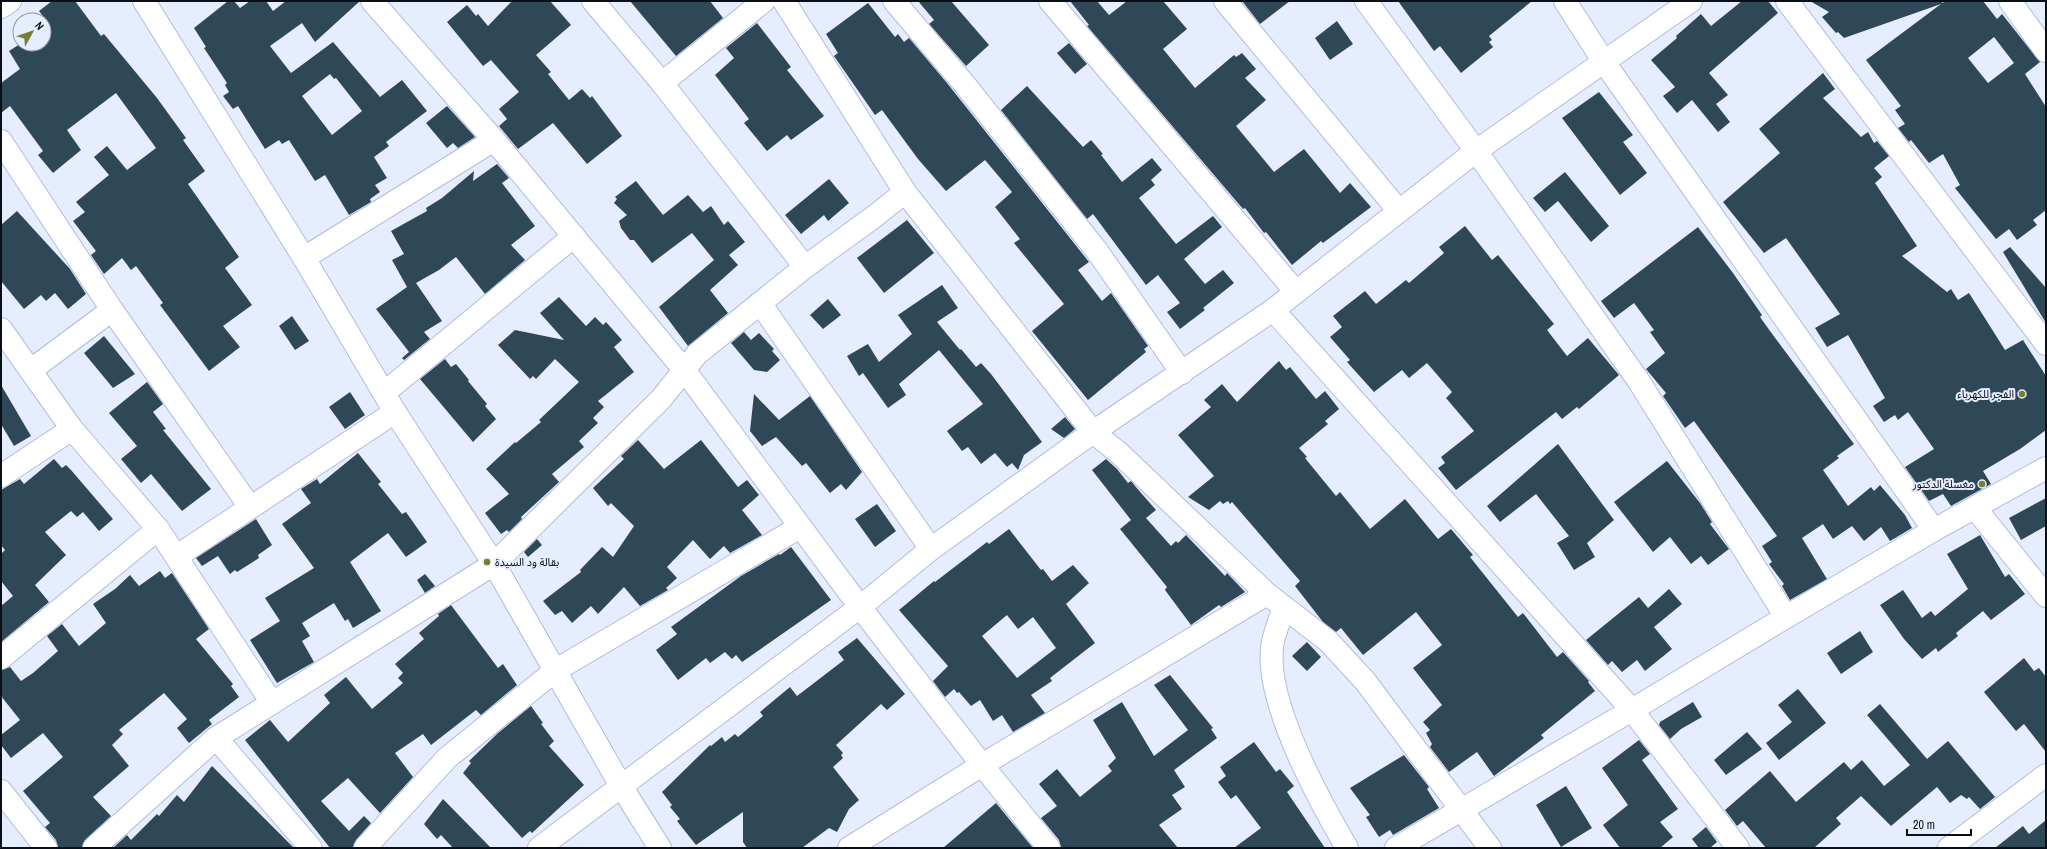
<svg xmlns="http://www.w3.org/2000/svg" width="2047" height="849" font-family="'Archivo Narrow','Noto Sans Arabic',sans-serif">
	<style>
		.building { fill: #2f4858; fill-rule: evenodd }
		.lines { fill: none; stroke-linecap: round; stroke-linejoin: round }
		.minor-casing { stroke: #b1bdd9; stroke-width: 24 }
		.minor { stroke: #fff; stroke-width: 22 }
		.poi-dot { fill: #73802e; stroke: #e5edfe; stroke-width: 1.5 }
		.labels { text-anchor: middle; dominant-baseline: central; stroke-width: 4; stroke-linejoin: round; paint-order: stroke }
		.poi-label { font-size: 11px; fill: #0a0e17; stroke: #e5edfe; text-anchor: end }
	</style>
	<rect width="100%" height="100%" fill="#e5edfe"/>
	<g class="building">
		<path d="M52,1H75L101,36L104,34L157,98L186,138L183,140L205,171L188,184L239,257L225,268L252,305L223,326L240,347L209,371L160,305L163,303L136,266L131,270L122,258L104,274L91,255L96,251L73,221L85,212L76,202L109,175L94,157L107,146L127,170L156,148L116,93L67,130L81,150L53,173L38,155L43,151L10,106L1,113V83L20,69L9,51L20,44H44V29L50,25L39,11Z"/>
		<path d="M228,1H234L240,8L250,1H266L273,11L286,1H360L315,42L302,23L270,46L291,73L333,42L380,97L402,80L427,111L386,142L389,146L374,157L387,178L375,185L380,192L370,199L371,202L349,215L325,175L315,181L289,140L282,144L279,140L265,149L238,106L233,109L223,96L229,92L225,85L227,83L204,48L206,47L194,28ZM330,74L334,79L336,78L362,111L332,135L302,96Z"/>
		<path d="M512,1H550L571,25L536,55L551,72L548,74L569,100L582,89L590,98L592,96L622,136L587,164L553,123L518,149L499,126L507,119L499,109L519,92L491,60L483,66L447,22L467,5L476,16L478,14L488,26Z"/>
		<path d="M630,1H710L723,18L676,56Z"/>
		<path d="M918,1H951L989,45L966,66L929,24L934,20Z"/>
		<path d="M1070,1H1097L1109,15L1127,1H1163L1187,29L1163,49L1195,88L1234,55L1236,57L1242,53L1256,69L1245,78L1266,100L1236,126L1274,172L1304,149L1340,193L1350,183L1371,207L1323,243L1321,241L1292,265L1266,232L1264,233L1245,208L1243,209L1087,26L1089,25Z"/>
		<path d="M1242,1H1290L1260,24Z"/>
		<path d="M1398,1H1532L1489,36L1492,40L1489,42L1493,47L1461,73L1440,46L1434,51Z"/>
		<path d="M1742,1H1768L1778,13L1709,73L1728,95L1716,104L1730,122L1718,132L1692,100L1677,113L1663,96L1675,87L1651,60L1677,38L1676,36L1701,14L1711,26Z"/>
		<path d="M1810,1H1942V3L1946,1H1983L1997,19L2002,14L2040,62L2025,74L2046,107V210L2033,220L2037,225L2017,240L2009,229L1996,239L1955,188L1960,185L1943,154L1929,163L1911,140L1909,142L1898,128L1905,124L1895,110L1901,106L1866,60L1941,4L1844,38L1838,32L1836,33L1822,17L1829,12ZM1994,37L2014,63L1988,83L1968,58Z"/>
		<path d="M868,3L895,37L898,34L904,42L909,38L947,83L1089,262L1078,270L1102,301L1111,293L1148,346L1144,349L1146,352L1088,400L1032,331L1064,304L1014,243L1020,239L995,207L1012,192L985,160L946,191L918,159L882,110L875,115L834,56L838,53L826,34Z"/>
		<path d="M1337,21L1353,44L1330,60L1315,38Z"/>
		<path d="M757,23L791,67L787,70L824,116L791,140L787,135L767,151L744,123L749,119L715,75L734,58L726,48Z"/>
		<path d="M1069,43L1087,64L1075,74L1057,53Z"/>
		<path d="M1823,73L1835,89L1823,98L1861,137L1868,132L1874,143L1877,141L1889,156L1874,168L1882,177L1875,183L1917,246L1902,256L1947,292L1951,289L1958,300L1969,293L2005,350L2023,340L2046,376V430L2020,449L1983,471L1991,484L1951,506L1943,494L1929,501L1905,467L1934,449L1908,412L1898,420L1895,415L1884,422L1873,406L1885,398L1848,335L1827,347L1815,328L1840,314L1786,238L1764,253L1723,202L1780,153L1759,129Z"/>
		<path d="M1027,86L1083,147L1091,140L1103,154L1101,155L1122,182L1152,158L1162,170L1151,180L1155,185L1139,198L1176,244L1213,216L1222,227L1184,259L1205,284L1223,270L1234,283L1203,308L1205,310L1180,329L1167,312L1180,303L1158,275L1146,285L1093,214L1087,219L1001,110Z"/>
		<path d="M1599,92L1633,135L1623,142L1647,173L1620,195L1562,118Z"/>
		<path d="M447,106L475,137L458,148L453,143L447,148L426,123Z"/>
		<path d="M497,164L509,178L502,183L535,226L511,245L525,260L485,294L456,257L439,270L416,283L442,321L424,332L430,339L404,360L402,358L409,352L376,309L407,287L392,260L404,254L391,231L427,211L426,208L442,198L474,171L473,181Z"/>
		<path d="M1565,172L1609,226L1591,242L1558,201L1545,212L1533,198Z"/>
		<path d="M829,179L849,203L828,221L824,215L801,234L785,215Z"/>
		<path d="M636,181L663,215L688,195L703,212L711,206L724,225L728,221L745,242L729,255L738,265L710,290L728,313L688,346L659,307L714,260L692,233L652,263L634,240H630L621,228L619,221L627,215L614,203L617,199L615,197Z"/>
		<path d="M17,211L70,269L86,294L68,309L55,293L46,301L41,295L24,309L1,281V225Z"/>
		<path d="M907,220L934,253L884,293L857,258Z"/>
		<path d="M1465,226L1492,260L1498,255L1554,324L1547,330L1567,356L1588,338L1619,375L1579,409L1577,407L1562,419L1556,412L1456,490L1438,468L1445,463L1441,457L1474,431L1446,398L1452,392L1427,363L1409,378L1402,370L1374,392L1347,362L1350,360L1330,337L1342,327L1333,316L1365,291L1376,304L1406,280L1409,283L1444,253L1439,247Z"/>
		<path d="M1698,227L1733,273L1762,315L1760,317L1770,331L1854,444L1837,456L1839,458L1823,470L1848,506L1871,487L1874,491L1880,485L1905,515L1912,528L1890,541L1881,527L1864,541L1852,526L1833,539L1823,524L1802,538L1827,579L1790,600L1782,586L1784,584L1769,564L1772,562L1762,546L1777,536L1694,421L1685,428L1663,396L1666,393L1646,369L1665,353L1650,332L1654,330L1634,303L1614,318L1601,301Z"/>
		<path d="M2010,247L2046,288V323L2003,252Z"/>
		<path d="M942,285L958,308L937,322L960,350L961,349L976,367L981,363L991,374L1042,442L1024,455L1018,470L1012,463L1007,467L995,453L981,464L968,447L962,451L947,431L983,404L939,350L899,384L906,395L888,408L863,373L859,376L847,356L868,344L879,362L912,334L898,315Z"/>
		<path d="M559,297L586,326L595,317L603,325L606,322L622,340L614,347L634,372L598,401L604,407L593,418L598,423L579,441L584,447L552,474L559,482L521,517L522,519L509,532L507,530L501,534L485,513L509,494L486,469L515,442L516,443L541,422L539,420L579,382L555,359L536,379L533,376L530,379L498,345L515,330L564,340L540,313Z"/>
		<path d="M828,299L841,315L823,329L810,315Z"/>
		<path d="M292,316L309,341L295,350L279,326Z"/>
		<path d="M744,332L751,340L759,333L774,349L772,351L780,360L767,372L754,370L731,343Z"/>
		<path d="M104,336L135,374L113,388L84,353Z"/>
		<path d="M445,359L451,367L456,364L469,380L468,381L487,404L485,406L496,419L473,442L420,379Z"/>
		<path d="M1279,361L1286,370L1290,367L1316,399L1325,391L1339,409L1325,421L1328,424L1299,448L1307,457L1305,458L1336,496L1340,492L1370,529L1405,499L1438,539L1451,529L1473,555L1470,557L1518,617L1523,613L1557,657L1563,652L1589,681L1588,682L1595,691L1541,735L1544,738L1494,776L1477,752L1449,772L1430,747L1432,744L1426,733L1430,730L1423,722L1442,705L1413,668L1442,645L1416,612L1363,655L1341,628L1336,632L1323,622L1295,586L1300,581L1232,502L1230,504L1228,501L1223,504L1220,501L1209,510L1188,497L1214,476L1178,435L1211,407L1204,400L1222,384L1237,402Z"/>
		<path d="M147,382L163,404L153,412L166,429L163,430L211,489L182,511L151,474L141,483L121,459L137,446L109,413Z"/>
		<path d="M1,385L31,436L14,446L1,424Z"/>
		<path d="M350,392L365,415L345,429L329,407Z"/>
		<path d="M754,394L779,420L810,396L862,472L846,490L841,484L830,493L806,463L802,466L776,437L762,446L750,431Z"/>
		<path d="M1065,417L1075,429L1064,438L1051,429Z"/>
		<path d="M638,440L664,469L701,440L738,487L747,480L759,495L742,510L762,535L730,553L724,546L710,559L693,540L667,567L677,578L666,588L668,590L640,606L624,587L598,614L591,606L572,623L562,611L555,615L543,601L581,572L580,570L602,547L613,557L634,526L611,503L608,506L593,488L624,459L621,456Z"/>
		<path d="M1558,444L1614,520L1587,543L1595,557L1574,570L1557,543L1569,536L1536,494L1500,522L1487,506Z"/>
		<path d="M358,453L381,482L378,484L402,514L406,512L427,542L406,557L388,533L350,562L381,611L353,628L348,619L345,621L334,603L302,623L310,636L302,641L314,662L277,683L250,640L280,621L265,598L314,568L282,524L311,503L301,489L317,479L320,484Z"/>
		<path d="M54,459L62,468L66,465L71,470L113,519L99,531L83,512L77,517L71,511L45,532L66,555L35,585L49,602L1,642V606L13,596L1,581V554L5,550L1,545V490L20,479L24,484Z"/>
		<path d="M1106,459L1117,469L1128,483L1131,481L1135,486L1156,510L1146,518L1171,546L1176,541L1178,543L1186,535L1225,576L1227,573L1245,592L1221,607L1219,605L1191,625L1165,590L1167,587L1120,529L1131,520L1092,470Z"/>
		<path d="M1667,461L1700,503L1712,522L1710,524L1729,549L1708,565L1701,556L1691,564L1670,537L1653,552L1614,502Z"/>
		<path d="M2046,498V526L2021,540L2009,518Z"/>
		<path d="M877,504L896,531L875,547L855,519Z"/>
		<path d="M256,519L272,545L258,555L259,558L237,572L235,570L230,574L218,556L202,566L196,558Z"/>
		<path d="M1009,529L1041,570L1043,569L1052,581L1073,565L1089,583L1066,604L1095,643L1050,678L1052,681L1031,695L1045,713L1013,732L1002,715L993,721L980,700L971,706L959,692L957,693L954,689L945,697L933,681L948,666L899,610L934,581L935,582L987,542L989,544ZM1007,615L1018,629L1033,617L1056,648L1017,678L982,636Z"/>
		<path d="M1980,535L2005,577L2009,574L2025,594L1991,620L1983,611L1956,633L1958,636L1938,652L1936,648L1922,659L1904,639L1880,605L1903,590L1922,618L1931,611L1935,616L1968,589L1947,554Z"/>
		<path d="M537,539L542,545L528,557L524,552Z"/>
		<path d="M791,547L831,600L742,662L736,655L732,659L725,652L710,663L706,658L678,680L656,650L677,634L671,627L741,576L779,554L780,555Z"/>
		<path d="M160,571L165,578L172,573L209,629L196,639L233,684L231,686L239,697L209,720L212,724L189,743L177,728L187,719L164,693L119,730L123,734L112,745L129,766L93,797L111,816L86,839L82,848H58L56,840L45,827L50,823L23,791L63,757L43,733L11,758L1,745V735L20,720L1,696V670L10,667L21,681L33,673L58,651L47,636L62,624L79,646L106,623L93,604L115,589L130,575L139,586Z"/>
		<path d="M425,574L435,586L425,593L417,580Z"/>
		<path d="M1669,589L1682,604L1654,627L1672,649L1645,671L1637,660L1622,672L1612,661L1608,665L1586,640L1639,597L1648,608Z"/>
		<path d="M451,605L498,668L503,664L517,685L481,715L476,710L431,745L423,734L395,753L413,777L380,813L348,778L321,801L349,831L364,816L371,823L356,840L353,848H330L245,740L270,720L288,742L330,703L324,695L346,677L372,709L403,683L398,678L403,673L395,664L424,639L419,633L439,616L438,614Z"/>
		<path d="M1860,631L1873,652L1841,674L1827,653Z"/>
		<path d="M857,638L905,694L887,710L881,704L836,745L843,753L841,755L843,758L833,767L859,800L849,809L837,832L829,828L802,848H747L743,842V812L696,845L677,821L680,819L670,807L672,805L662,792L710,745L711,746L722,737L725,742L735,734L738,737L763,716L760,712L790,687L797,696L844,660L838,652Z"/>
		<path d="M1307,642L1321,657L1307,671L1292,656Z"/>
		<path d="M2024,658L2034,671L2039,668L2046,677V752L2024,724L2016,731L1984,692Z"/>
		<path d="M1170,675L1213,728L1211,729L1217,738L1174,770L1185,787L1172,795L1182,809L1159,825L1178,848H1061L1059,840L1041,818L1057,806L1039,784L1057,769L1080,797L1112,771L1108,766L1116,758L1093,720L1122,702L1154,756L1188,730L1154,685Z"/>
		<path d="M1798,689L1826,723L1779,760L1766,743L1792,722L1778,705Z"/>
		<path d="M1693,702L1702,717L1681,729L1670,739L1659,725L1660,722Z"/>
		<path d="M1880,704L1927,759L1948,741L1995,797L1980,809L1969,797L1967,799L1961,795L1950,803L1937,787L1891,826L1861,796L1836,818L1841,824L1814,848H1766L1743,821L1737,826L1725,810L1770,771L1796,802L1844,762L1851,770L1862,760L1884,786L1910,765L1867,715Z"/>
		<path d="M531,706L543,723L541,724L554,741L549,746L584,785L532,833L530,831L522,838L463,773L471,763L469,761L498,733Z"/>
		<path d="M1747,732L1762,749L1726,775L1714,760Z"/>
		<path d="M1639,740L1650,754L1642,760L1678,809L1660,822L1673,837L1660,848H1620L1603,825L1628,805L1602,768Z"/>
		<path d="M1254,742L1276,772L1280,769L1294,786L1287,792L1325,848H1234L1261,828L1236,795L1231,799L1218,782L1226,776L1220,767Z"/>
		<path d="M1404,755L1429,787L1427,789L1439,808L1393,835L1390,830L1379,837L1366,817L1370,815L1350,788Z"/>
		<path d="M212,766L294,848H113L127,835L131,840L157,814L159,816L177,795L184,802Z"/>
		<path d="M1566,786L1592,828L1561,847L1536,805Z"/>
		<path d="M443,799L491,848H453L441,835L437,839L424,824Z"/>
		<path d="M996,803L1033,848H943Z"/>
		<path d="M2046,820V848H1995L2023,826L2029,834Z"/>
		<path d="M1706,827L1717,842L1710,848H1699L1692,839Z"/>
	</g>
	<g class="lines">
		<defs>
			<g id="minor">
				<path d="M144,1L304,258L395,412L494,564L621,786L660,848"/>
				<path d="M372,1L494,140L685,371L860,607L982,765L1049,848"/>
				<path d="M593,1L662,83L805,267"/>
				<path d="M784,1L905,192L1093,432L1119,453L1267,594L1328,641L1365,681L1490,848"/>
				<path d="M894,1L966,86L1097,251L1182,373"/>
				<path d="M1050,1L1296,292"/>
				<path d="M1225,1L1399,211"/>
				<path d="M1366,1L1476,151L1638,380L1786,617"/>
				<path d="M1565,1L1604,62L1934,530"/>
				<path d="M1787,1L2046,344"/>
				<path d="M2010,1L2046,51"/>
				<path d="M1,7L10,1"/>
				<path d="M662,83L764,1"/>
				<path d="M1,141L112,310L250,507"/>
				<path d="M304,258L494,140"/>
				<path d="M760,303L931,549"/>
				<path d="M1273,310L1632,710L1738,848"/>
				<path d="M1,329L72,429L158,529L272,703"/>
				<path d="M31,370L112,310"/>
				<path d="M384,393L574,236"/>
				<path d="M1,476L72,429"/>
				<path d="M1975,508L2046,596"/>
				<path d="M177,556L395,412"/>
				<path d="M1284,607C1280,620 1273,635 1272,648C1266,704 1319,800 1347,848"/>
				<path d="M1,658L158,529"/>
				<path d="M216,738L311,848"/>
				<path d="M1,791L46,848"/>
				<path d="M94,848L216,738L494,564L661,399L697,354L805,267L875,216L905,192"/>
				<path d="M365,848L447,758L556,670L800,527"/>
				<path d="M539,848L860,607L931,549L1093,432L1273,310L1476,151L1691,1"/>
				<path d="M849,848L982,765L1267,594"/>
				<path d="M1396,848L1632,710L1786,617L1934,530L2046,468"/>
				<path d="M1949,848L2046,775"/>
			</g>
		</defs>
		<use href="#minor" class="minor-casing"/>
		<use href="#minor" class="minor"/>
	</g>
	<g class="poi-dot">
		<circle cx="2022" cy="394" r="4"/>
		<circle cx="1982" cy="484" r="4"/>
		<circle cx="487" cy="562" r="4"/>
	</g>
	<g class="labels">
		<g class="poi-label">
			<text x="2014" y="394">الفجر للكهرباء</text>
			<text x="1974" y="484">مغسلة الدكتور</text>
			<text x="495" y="562" text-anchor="start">بقالة ود السيدة</text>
		</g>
	</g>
	<rect width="2047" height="849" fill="none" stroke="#0a0e17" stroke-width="4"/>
	<g transform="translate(32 32) rotate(50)"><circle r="19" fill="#e5edfe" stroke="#8d94a2"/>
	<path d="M0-3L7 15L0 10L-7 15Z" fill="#73802e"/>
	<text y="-6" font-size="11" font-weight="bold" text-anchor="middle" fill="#0a0e17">N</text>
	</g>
	<path d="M1907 829v6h64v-6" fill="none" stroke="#0a0e17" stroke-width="2"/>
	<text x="1913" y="829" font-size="12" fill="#0a0e17" stroke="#e5edfe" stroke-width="3" paint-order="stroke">20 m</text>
</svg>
